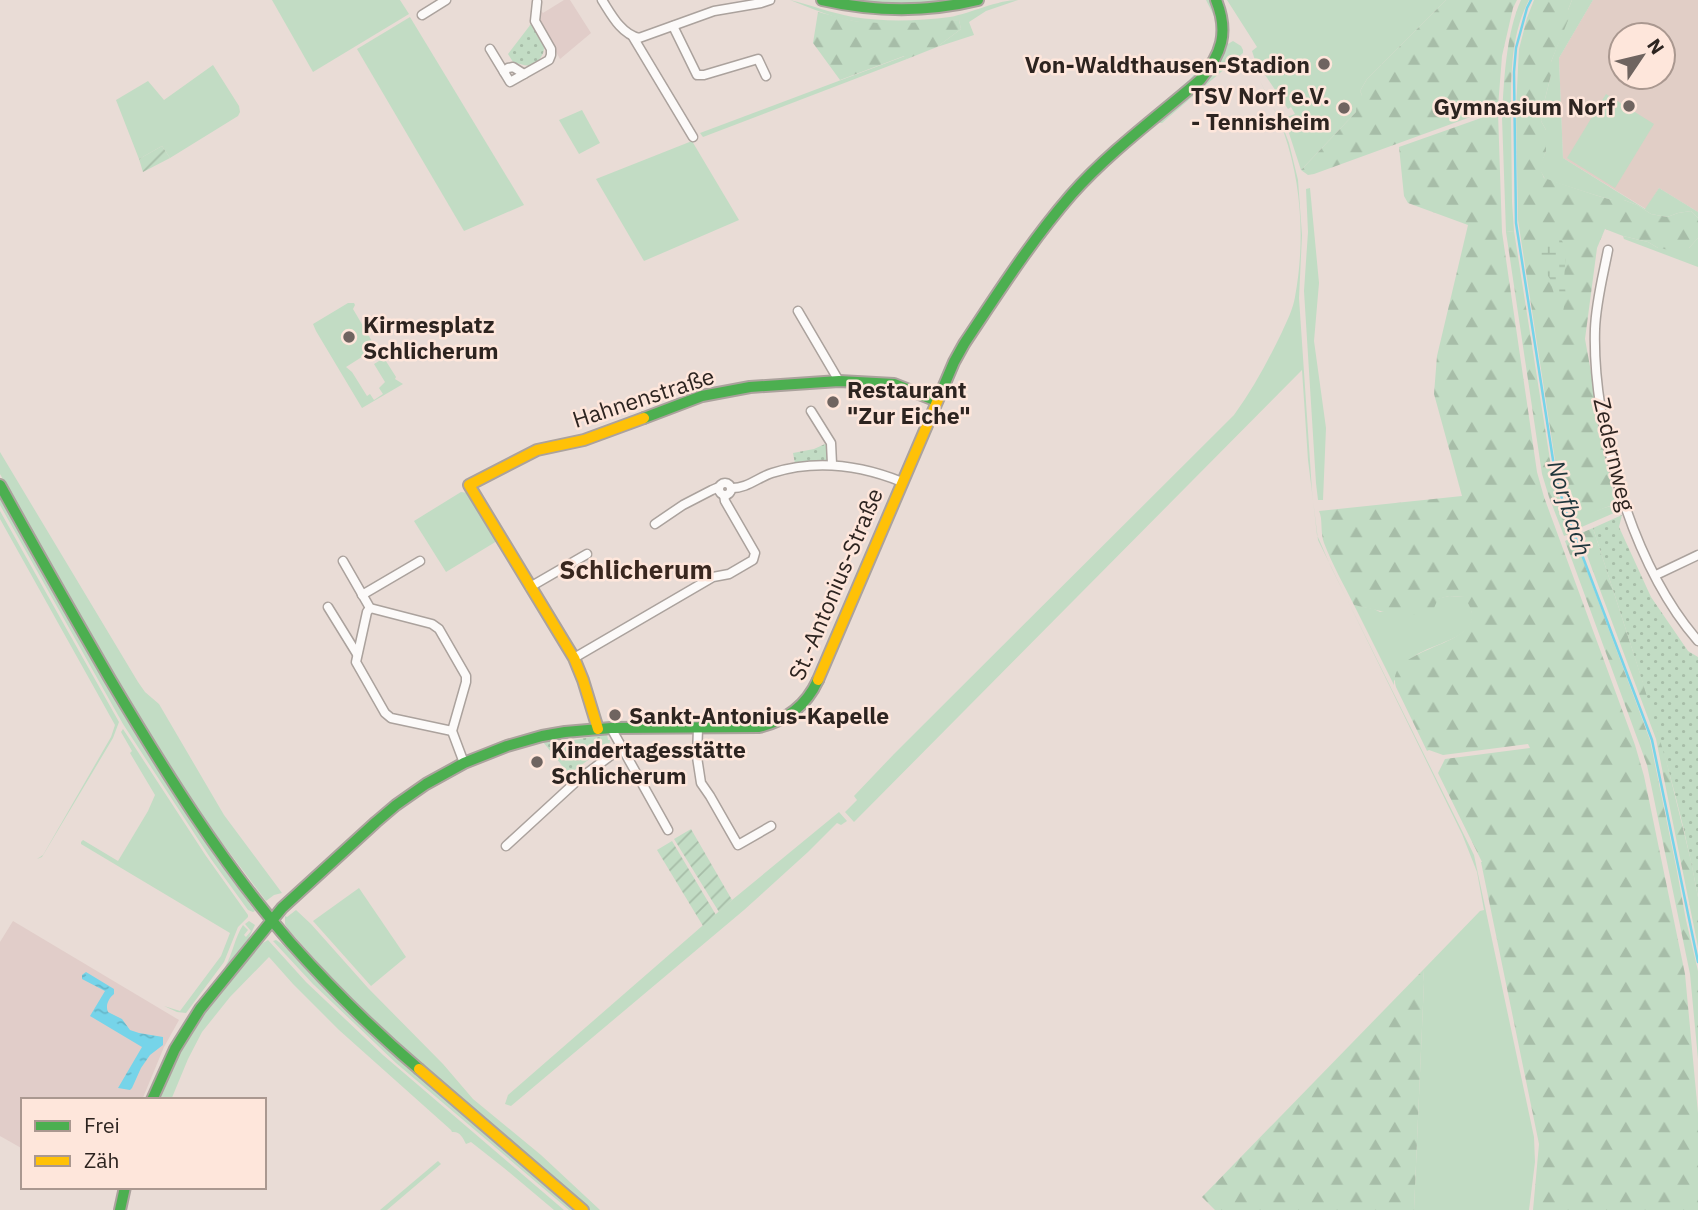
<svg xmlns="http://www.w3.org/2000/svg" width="1698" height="1210" font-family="'IBM Plex Sans',sans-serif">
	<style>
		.commercial { fill: #e1cdc9 }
		.education { fill: #e1cec6; fill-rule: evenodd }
		.grass { fill: #c2dcc4 }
		.forest { fill: url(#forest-firs) }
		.wetland { fill: url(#wetland-marsh) }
		.park { fill: url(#park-dots) }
		.garden { fill: url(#garden-furrows) }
		.water { fill: url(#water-ripples) }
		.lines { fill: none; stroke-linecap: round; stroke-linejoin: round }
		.stream { stroke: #76d4e9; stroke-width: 2.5 }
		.street-casing { stroke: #aba29d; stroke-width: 11 }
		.fast-casing { stroke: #aba29d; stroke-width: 14 }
		.slow-casing { stroke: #aba29d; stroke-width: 14 }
		.street { stroke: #fcfaf9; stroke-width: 8 }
		.fast { stroke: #4caf50; stroke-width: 10 }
		.slow { stroke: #ffc107; stroke-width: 10 }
		.poi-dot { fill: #6f6460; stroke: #fee6db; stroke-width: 2.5 }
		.labels { text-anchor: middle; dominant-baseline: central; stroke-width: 5; stroke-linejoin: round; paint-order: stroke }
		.poi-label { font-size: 23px; font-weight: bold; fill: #2d2420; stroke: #fee6db; text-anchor: start }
		.street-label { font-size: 23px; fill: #2d2420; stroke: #fee6db }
		.water-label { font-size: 24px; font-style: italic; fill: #1f363c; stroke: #fee6db }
		.quarter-label { font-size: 26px; font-weight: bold; fill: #39271f; stroke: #fee6db }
	</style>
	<defs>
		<pattern id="forest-firs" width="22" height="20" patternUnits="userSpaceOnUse" patternTransform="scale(1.75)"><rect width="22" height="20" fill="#c2dcc4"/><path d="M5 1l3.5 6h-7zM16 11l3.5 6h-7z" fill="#a7bda8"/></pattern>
		<pattern id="wetland-marsh" width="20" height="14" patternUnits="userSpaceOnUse" patternTransform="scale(1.75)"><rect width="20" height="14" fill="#c2dcc4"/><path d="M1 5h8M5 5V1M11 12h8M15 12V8" fill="none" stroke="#a7bda8"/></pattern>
		<pattern id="park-dots" width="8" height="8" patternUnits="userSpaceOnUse" patternTransform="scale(1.75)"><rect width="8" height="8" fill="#c2dcc4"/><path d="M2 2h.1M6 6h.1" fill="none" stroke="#a7bda8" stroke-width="1.8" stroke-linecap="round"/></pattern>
		<pattern id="garden-furrows" width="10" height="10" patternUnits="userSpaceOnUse" patternTransform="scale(1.75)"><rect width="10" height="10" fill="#c2dcc4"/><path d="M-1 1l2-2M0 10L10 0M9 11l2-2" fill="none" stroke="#a7bda8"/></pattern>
		<pattern id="water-ripples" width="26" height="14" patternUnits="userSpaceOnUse" patternTransform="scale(1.75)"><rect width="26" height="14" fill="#76d4e9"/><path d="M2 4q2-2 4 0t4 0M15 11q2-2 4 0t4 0" fill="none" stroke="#66b6c8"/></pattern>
	</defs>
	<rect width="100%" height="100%" fill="#e9dcd6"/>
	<g class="commercial">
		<path d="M564,0H570L591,33L560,59L537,18L541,11L543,13Z"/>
		<path d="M13,921L179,1020L164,1047L142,1100H23V1149L0,1136V942Z"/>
	</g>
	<path class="education" d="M1593,0H1698V212L1659,188L1646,209L1563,158L1559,58ZM1621,35H1663V77H1621Z"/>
	<g class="grass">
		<path d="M272,0H400L409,14L313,72Z"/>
		<path d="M790,0C811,5 831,13 853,17C885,22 918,21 950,17C972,13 997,0 1018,0L986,11L969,22L974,35L937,47L961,29L959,20C925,25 887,27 853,21C831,17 810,8 790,0Z"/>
		<path d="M840,0H961C920,9 881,7 840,0Z"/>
		<path d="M1206,0H1211L1219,24L1216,50L1200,74L1104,158L999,283L1031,235L1065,191L1104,153L1189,80L1208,59L1215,42L1216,27L1215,18Z"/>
		<path d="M1227,0H1446L1367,79L1360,91L1362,95L1356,112L1301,170L1285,121L1287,117L1295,114L1291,107L1288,109L1255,60L1252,51L1257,47Z"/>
		<path d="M1572,0H1593L1559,58L1563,158L1645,209L1659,188L1698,212V218L1691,211L1678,213L1667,217L1651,214L1637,205L1624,200H1612L1595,195L1545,179L1539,168L1546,151V130L1541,121L1543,107L1551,75V62L1568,18V10Z"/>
		<path d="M410,17L524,205L464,231L357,49Z"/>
		<path d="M1233,41L1241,46L1243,50V53L1162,123H1159L1212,73L1218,65L1226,45Z"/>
		<path d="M905,56L907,59L703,137L700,133Z"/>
		<path d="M1247,56L1281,122L1289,143L1298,180L1302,235L1299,298L1312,491L1317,535L1331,567L1474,855L1534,1137L1535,1162L1529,1210H1414L1424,982L1423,970L1480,911L1484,910L1477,872L1462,834L1318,540L1308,460L1302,370L854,822L845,812L857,800L854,796L894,754L1234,415C1253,389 1268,361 1282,332C1287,321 1293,309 1295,297C1305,243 1302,185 1284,133C1275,107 1260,82 1247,56Z"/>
		<path d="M213,65L239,106L240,112L238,116L170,158L162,146L139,159L116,100L148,81L164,100Z"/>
		<path d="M1606,94L1654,124L1615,188L1567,158Z"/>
		<path d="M582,110L600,143L579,154L559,120Z"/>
		<path d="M1502,117H1511L1512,202L1514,231L1506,232Z"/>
		<path d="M692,141L739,220L644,261L596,179Z"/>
		<path d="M1310,188L1319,283L1314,341L1326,428L1323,500H1318L1316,483L1304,291L1308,232L1306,189Z"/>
		<path d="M1623,236L1648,242L1658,248H1689L1698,238V267L1624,239Z"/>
		<path d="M348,303H354L355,305L353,309L376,348L346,367L352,372L367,396L370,394L374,400L383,394L379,388L385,382L374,364L384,358L396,377L395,379L403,384L362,408L316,331L313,324Z"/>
		<path d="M0,452L138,682L145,692L159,704L224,815L282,893L274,895L266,901L195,807L119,683L48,561L0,474Z"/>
		<path d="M461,492L468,493L497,541L446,572L414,521Z"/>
		<path d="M0,495L168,784L218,861L255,911L253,912L248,910L211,859L123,724L0,505Z"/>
		<path d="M1620,504L1614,513L1577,529C1585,513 1603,507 1620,504Z"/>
		<path d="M0,511L119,722L113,738L42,857L37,859L43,855L111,737L115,725L0,519Z"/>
		<path d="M1449,596L1465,597C1493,639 1432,640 1411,659C1404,665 1399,674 1394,681V685L1354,605L1374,609L1380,612Z"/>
		<path d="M123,729L206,856L248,915V917L238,927L224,962L186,1013L177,1012L164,1006L180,1011L221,956L230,933L81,844V842L83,840L118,861L148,811L155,795L130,753L132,751L121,732Z"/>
		<path d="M839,812L847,821L841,825L837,823L808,852L744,910L511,1106L505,1104L508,1095L732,900Z"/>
		<path d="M359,888L406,957L371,986L313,921Z"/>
		<path d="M296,910L311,924L368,988L443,1064L473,1099L541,1155L600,1210H590L535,1161L389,1036L354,1003L288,929L285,924V916L287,917Z"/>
		<path d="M249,921L255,925L245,946L192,1013L190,1012C201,997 215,983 225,967C233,953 235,937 243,925L248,930L244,935L246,937L251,931L245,924Z"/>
		<path d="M268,940L306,982L383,1055L564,1210H554L504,1168L471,1142L466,1144C463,1138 460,1131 452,1132L451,1130L339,1030L293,984L269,957L230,997L202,1032L188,1059L171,1100H157C167,1077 176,1053 190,1032C210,999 236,972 261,944Z"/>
		<path d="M276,940L282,944C372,1042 477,1123 576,1210H569L396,1063L313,984L273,941Z"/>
		<path d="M438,1161L441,1164L387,1210H380Z"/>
	</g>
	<g class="forest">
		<path d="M1446,0H1517L1513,8L1502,56L1498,107L1314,174L1308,175L1301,170L1303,168L1356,112L1357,101L1362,95L1360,91L1367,79Z"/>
		<path d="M1521,0H1529C1510,36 1511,78 1511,117H1502C1504,81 1506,33 1521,0Z"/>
		<path d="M1534,0H1572L1568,10L1569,18L1551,62V75L1543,107L1541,121L1546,130V151L1540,168L1544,178L1595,195L1612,200H1624L1637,205L1651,214L1667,217L1678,213L1691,211L1698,218V238L1689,248L1676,251L1658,248L1648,242L1623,236L1605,229L1597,248L1585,339L1613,493L1620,504C1601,507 1586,515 1576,530L1557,473L1518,220L1516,110L1518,67L1519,49L1527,18Z"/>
		<path d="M818,12L854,21L890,24L959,20L961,29L937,47L907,59L904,56L840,80L813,43Z"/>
		<path d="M1498,112L1502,232L1537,472L1544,497L1635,745L1644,776L1685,974L1698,1113V1210H1533L1539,1144L1481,862H1482L1438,773L1445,759L1530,748L1528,744L1443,755L1429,750L1427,751L1396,687C1382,642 1503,649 1464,597L1449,596L1438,599L1434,608C1429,610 1423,614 1418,614C1397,617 1374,609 1354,605C1344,585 1332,564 1324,543C1320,532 1323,519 1319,511L1462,496L1434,394L1437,356L1468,225L1408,203L1404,196L1399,147Z"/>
		<path d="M1514,231L1553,479L1572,533L1564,536L1549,497L1542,474L1506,232Z"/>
		<path d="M1593,528L1660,735L1691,861L1698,897V947L1656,739L1579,534Z"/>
		<path d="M1574,536L1650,740L1676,866L1686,920L1698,971V1059L1690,974L1647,765L1565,541Z"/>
		<path d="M1423,970L1424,982L1414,1210H1215L1202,1197Z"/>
	</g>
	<path class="wetland" d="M1551,239H1561L1566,248L1564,282L1566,295L1563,312L1558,309L1550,279L1539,262L1540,248Z"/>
	<g class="park">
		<path d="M531,24C541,36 550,47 539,60C532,69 523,65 513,62L508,54Z"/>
		<path d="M825,444L829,447V462L795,464L793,453L814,449Z"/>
		<path d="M1622,515L1619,527L1651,597L1688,651L1698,657V897C1675,771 1632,650 1593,528Z"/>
		<path d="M607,734L608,740H610L609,751L605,754L602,750L569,774L543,742L569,741Z"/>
	</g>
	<g class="garden">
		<path d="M162,146L170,158L143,172L139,159Z"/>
		<path d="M691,829L732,900L719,912L674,839Z"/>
		<path d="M672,841L716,915L703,926L657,850Z"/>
	</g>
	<path class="water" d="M86,972L114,989V994C109,998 105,1005 108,1012L122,1019L130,1030L139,1033L163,1037V1045L150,1055L141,1068L132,1088L130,1090L118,1088L142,1047L90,1016L105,991L82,979V975Z"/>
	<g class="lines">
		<path class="stream" d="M1531,0L1527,8L1516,48L1514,72L1516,223L1556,479L1567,515L1652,740L1698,962"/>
		<defs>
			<g id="street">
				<path d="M602,0C611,14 621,34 639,38L714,11L761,3L770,0"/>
				<path d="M422,15L446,0"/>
				<path d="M673,26L697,75H704L758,59L766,76"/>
				<path d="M633,37L693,137"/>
				<path d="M490,49L510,82L549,60L551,55V49L535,21L537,2"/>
				<path d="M504,72L508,68L513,67L524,74"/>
				<path d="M1608,250C1603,276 1596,302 1595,329C1592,427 1633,566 1698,641"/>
				<path d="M798,311L839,381"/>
				<path d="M811,411L831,443L832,464"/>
				<circle cx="725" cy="489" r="6"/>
				<path d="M731,488C746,489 759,477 772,473C817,459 860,465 902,482"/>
				<path d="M655,524L683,505L712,490L719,487"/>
				<path d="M343,561L370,608L432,624L439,629L466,676V682L452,731L464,763"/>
				<path d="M1656,575L1698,555"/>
				<path d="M530,587L587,554"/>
				<path d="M362,595L420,561"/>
				<path d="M328,607L357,654"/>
				<path d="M370,608L367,612L356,662L385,713L391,718L452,731"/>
				<path d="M574,658L713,577L729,574L753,560L755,553L725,501L724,495"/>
				<path d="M611,728L668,830"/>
				<path d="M698,728L697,757L701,783L710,796L738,845L771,826"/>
				<path d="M506,846L579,779L621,748"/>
			</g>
			<g id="fast">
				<path d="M822,0C875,12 925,13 978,0"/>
				<path d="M940,395L954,362L964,344C998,293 1031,241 1071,195C1109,152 1157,117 1200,80C1222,54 1229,32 1216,0"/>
				<path d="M644,418L702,396L750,387L839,381L894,384L937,401"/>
				<path d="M0,485C36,550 73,615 110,679C164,770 221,862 290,942C330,987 373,1030 419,1069"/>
				<path d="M152,1100L175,1049L200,1009L282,908L376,822L396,805L426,784L464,763L507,746L542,736L565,732L611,728L759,727C787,720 806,706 818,680"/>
				<path d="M120,1210L125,1187"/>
			</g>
			<g id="slow">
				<path d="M818,680L940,395"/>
				<path d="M598,729L583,680L574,658L469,485L537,450L584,440L644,418"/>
				<path d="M419,1069L583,1210"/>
			</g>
		</defs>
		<use href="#street" class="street-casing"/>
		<use href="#fast" class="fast-casing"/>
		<use href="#slow" class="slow-casing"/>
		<use href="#street" class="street"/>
		<use href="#fast" class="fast"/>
		<use href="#slow" class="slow"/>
	</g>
	<g class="poi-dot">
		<circle cx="1324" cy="64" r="7"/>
		<circle cx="1629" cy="106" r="7"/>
		<circle cx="1344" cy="108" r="7"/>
		<circle cx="349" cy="337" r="7"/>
		<circle cx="833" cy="402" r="7"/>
		<circle cx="615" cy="715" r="7"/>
		<circle cx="537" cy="762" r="7"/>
	</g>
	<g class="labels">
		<g class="poi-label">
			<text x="1310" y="64" text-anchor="end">Von-Waldthausen-Stadion</text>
			<text x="1330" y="95" text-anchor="end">TSV Norf e.V.<tspan x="1330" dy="26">- Tennisheim</tspan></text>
			<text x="1615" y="106" text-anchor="end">Gymnasium Norf</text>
			<text x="363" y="324">Kirmesplatz<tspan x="363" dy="26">Schlicherum</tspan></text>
			<text x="847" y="389">Restaurant<tspan x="847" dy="26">"Zur Eiche"</tspan></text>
			<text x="629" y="715">Sankt-Antonius-Kapelle</text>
			<text x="551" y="749">Kindertagesstätte<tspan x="551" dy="26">Schlicherum</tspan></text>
		</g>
		<g class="street-label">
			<text transform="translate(643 397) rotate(-18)">Hahnenstraße</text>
			<text transform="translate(1615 454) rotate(77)">Zedernweg</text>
			<text transform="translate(835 584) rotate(-67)">St.-Antonius-Straße</text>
		</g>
		<g class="water-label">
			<text transform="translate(1570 508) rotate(73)">Norfbach</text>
		</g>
		<g class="quarter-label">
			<text x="636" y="569">Schlicherum</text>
		</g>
	</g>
	<rect x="21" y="1098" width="245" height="91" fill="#fee6db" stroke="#aa9890" stroke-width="2"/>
	<rect x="35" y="1121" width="35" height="10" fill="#4caf50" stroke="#aa9890" stroke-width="2"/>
	<text x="84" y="1133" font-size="21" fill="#2d2420">Frei</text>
	<rect x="35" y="1156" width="35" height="10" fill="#ffc107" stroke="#aa9890" stroke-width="2"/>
	<text x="84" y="1168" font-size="21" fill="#2d2420">Zäh</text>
	<g transform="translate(1642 56) rotate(55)"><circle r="33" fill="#fee6db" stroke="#aa9890" stroke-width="2"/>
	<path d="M0-5L12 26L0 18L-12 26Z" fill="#6f6460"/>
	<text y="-10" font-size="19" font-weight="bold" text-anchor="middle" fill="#2d2420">N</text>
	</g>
</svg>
